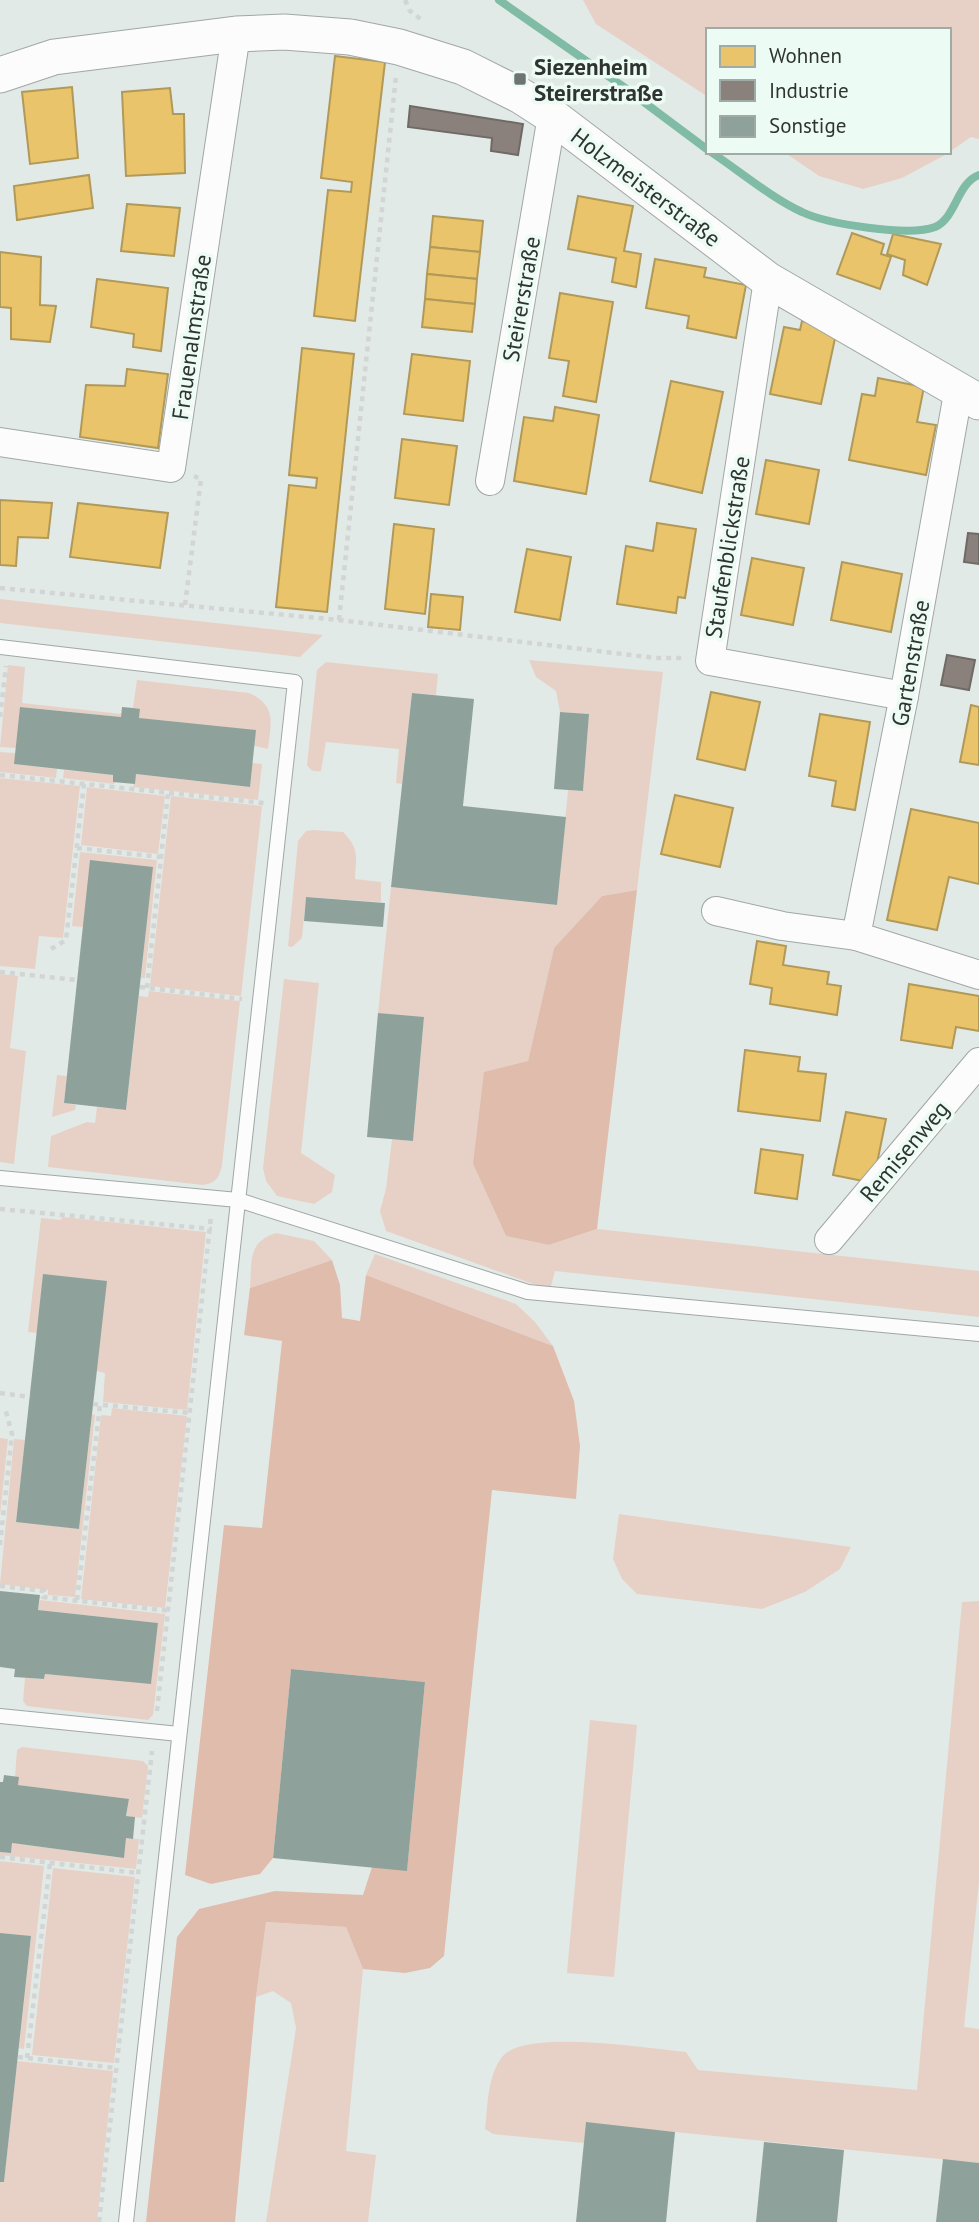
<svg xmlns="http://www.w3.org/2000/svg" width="979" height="2222" font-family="'PT Sans',sans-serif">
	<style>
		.green { fill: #e7d1c7 }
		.forest { fill: #e0bcad }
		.homes { fill: #e9c46a; stroke: #b19959; stroke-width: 2 }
		.industry { fill: #8a817c; stroke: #6f6a66; stroke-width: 2 }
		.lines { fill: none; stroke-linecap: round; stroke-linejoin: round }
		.stream { stroke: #7fbba5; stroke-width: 8 }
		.building { fill: #8ea29b }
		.service-casing { stroke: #a1a7a5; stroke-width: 16 }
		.minor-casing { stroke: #a1a7a5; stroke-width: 30 }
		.tertiary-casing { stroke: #a1a7a5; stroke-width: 37 }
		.path { stroke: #d2d5d3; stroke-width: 4.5; stroke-dasharray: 5 5; stroke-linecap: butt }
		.service { stroke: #fbfcfb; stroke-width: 14 }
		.minor { stroke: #fbfcfb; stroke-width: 28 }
		.tertiary { stroke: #fbfcfb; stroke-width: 35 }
		.poi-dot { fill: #6e7471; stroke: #ecfbf4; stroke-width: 2.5 }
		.labels { text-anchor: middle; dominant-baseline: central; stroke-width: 7; stroke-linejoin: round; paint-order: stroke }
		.poi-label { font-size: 23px; font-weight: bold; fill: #2f3432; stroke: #ecfbf4; text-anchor: start }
		.street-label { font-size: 23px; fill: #2f3432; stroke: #ecfbf4 }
	</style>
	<rect width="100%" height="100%" fill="#e2eae7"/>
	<g class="green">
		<path d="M583,0H979V139L971,137L945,155L902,178L863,189L819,176L784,152H949V30H708V97L596,24Z"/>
		<path d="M0,599L323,635L300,657L0,623Z"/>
		<path d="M529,660L663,672L637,890L602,896L554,948L528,1061L473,1164L506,1236L549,1245L597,1229L979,1271V1317L555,1271L550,1290L386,1231L380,1211L386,1189L392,1139L413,1141L424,1018L378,1013L391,887L557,905L568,790L583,791L589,714L560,712L556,691L536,677Z"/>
		<path d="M326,662L438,674L436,695L412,693L402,784L396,783L399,749L326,742L321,771C314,772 311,771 307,765L317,670Z"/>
		<path d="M8,665L25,667L22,703L122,714L121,717L21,707L16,748L0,747Z"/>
		<path d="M137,680L249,693C277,706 271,722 268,749L139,718L140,710L133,708Z"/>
		<path d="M0,752L15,753V764L57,769L56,778L0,772Z"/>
		<path d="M252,763L262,764L258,800L133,787L136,774L249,787Z"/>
		<path d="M64,770L113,775V782H115L114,784L63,778Z"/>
		<path d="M0,778L80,786L63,938L39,936L35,969L0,966Z"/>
		<path d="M87,787L165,796L158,854L81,845Z"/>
		<path d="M171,796L262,806L241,996L150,986Z"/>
		<path d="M313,830L343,832C360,849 356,857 355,879L381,882V902L306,897L302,938L292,947L288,946L298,841L306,831Z"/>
		<path d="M80,852L157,860L145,978H141L152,867L83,927L72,926Z"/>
		<path d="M0,974L18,976L10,1048L26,1051L14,1164L0,1162Z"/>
		<path d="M284,979L319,983L301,1153L335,1175L332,1192L314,1204L277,1196L266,1181L263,1168Z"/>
		<path d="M149,991L240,1001L222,1165C219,1178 216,1183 203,1185L48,1167L51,1136L87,1122L95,1123L97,1107L126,1110L139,996L148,997Z"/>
		<path d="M57,1075L67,1076L64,1103L76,1105L75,1110L52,1117Z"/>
		<path d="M62,1217L206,1232L187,1410L103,1402L105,1373L96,1371L37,1333L28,1332L41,1218L61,1220Z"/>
		<path d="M276,1233L314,1241L332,1260L250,1288C252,1262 247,1242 276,1233Z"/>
		<path d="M375,1254L516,1304L535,1322L553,1346L366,1275Z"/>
		<path d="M112,1408L187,1416L165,1608L81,1599L101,1415L111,1416Z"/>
		<path d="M92,1414L95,1415L75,1597L48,1595V1590L0,1584L14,1439L25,1440L16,1521L79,1529Z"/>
		<path d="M0,1438L8,1439L0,1516Z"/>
		<path d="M619,1514L851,1547L840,1569L805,1592L762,1609L637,1594L622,1579L613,1559Z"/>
		<path d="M40,1600L165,1614L153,1715L148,1720L27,1706L23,1701L25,1678L44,1679L45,1674L151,1683L158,1623L38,1610Z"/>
		<path d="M979,1601V1882L964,2027L979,2029V2163L586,2123L584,2143L493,2134L485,2129C488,2105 487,2077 502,2057C524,2028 650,2049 686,2052L698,2070L917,2090L962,1602Z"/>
		<path d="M590,1720L637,1725L614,1977L567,1973Z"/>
		<path d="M22,1747L143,1761L148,1766L142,1818L126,1816L129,1800L18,1785L15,1777L17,1750Z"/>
		<path d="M126,1838L139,1839L136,1869L0,1855V1852L11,1853L12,1843L123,1858Z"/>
		<path d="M0,1861L44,1866L24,2049L19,2048L31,1937L0,1933Z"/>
		<path d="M53,1868L135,1877L114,2063L32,2055Z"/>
		<path d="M266,1922L346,1927L363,1969L346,2151L376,2155L368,2222H266L296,2028L291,2003L273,1991L256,1997Z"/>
		<path d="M17,2061L113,2071L97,2222H0V2182H4Z"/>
	</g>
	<g class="forest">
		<path d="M637,890L597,1229L549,1245L506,1236L473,1164L484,1072L528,1061L554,948L602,896Z"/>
		<path d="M332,1260L340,1285L342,1318L360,1321L366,1275L553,1346L574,1401L580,1446L576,1499L492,1490L444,1956L430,1968L405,1973L363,1969L346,1927L266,1922L256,1997L235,2222H146L177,1937L199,1909L275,1891L363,1895L372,1867L407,1870L425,1682L291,1669L273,1858L260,1874L211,1884L185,1875L224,1525L262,1528L282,1341L244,1335L250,1288Z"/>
	</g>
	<g class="homes">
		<path d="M335,56L385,62L355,321L314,316L328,190L351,192L352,182L321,178Z"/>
		<path d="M72,87L78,158L30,164L22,92Z"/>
		<path d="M170,88L173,114H184L185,173L126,176L122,92Z"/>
		<path d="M89,175L93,208L17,220L14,186Z"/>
		<path d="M578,196L633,206L624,251L641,254L636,287L612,282L616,258L568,249Z"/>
		<path d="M127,204L180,208L174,256L121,251Z"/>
		<path d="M433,216L483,221L480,252L430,247Z"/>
		<path d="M852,233L884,244L881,254L891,257L880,289L837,274Z"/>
		<path d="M893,234L941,244L927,285L903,275L905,260L887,254Z"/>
		<path d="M430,247L480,252L477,279L427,274Z"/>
		<path d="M0,252L41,257L40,305L56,306L50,342L11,339V308L0,307Z"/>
		<path d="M655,259L706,268L704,277L746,285L736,338L687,328L689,316L646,308Z"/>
		<path d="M427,274L477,279L475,304L425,299Z"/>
		<path d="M97,279L168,288L161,351L133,347L134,334L91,327Z"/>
		<path d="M560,293L613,302L596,402L563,396L569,361L549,358Z"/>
		<path d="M425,299L475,304L472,332L422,327Z"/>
		<path d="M802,321L837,329L821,404L770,394L784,327L800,330Z"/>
		<path d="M302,348L354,354L327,612L276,607L289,485L316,488L317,478L289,475Z"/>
		<path d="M412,354L470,361L463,421L404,414Z"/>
		<path d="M127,369L168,374L158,448L80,437L86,385L125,386Z"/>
		<path d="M878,378L924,387L917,422L936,425L926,475L849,460L862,394L875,396Z"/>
		<path d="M671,381L723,392L702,493L650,481Z"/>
		<path d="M555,407L599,415L586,494L514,481L524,417L553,421Z"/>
		<path d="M402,439L457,446L449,505L395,498Z"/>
		<path d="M766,460L819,470L809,524L756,514Z"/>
		<path d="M0,500L52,503L48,538L18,537L16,566L0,565Z"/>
		<path d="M78,503L168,513L160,568L70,557Z"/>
		<path d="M657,523L696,529L685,598L678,597L676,613L617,604L626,546L653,551Z"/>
		<path d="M394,524L434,529L425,614L385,609Z"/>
		<path d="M527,549L571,557L560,620L515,612Z"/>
		<path d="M752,558L804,568L793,625L741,615Z"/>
		<path d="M842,562L902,574L891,632L831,620Z"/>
		<path d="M431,594L463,597L460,630L428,627Z"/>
		<path d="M711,692L760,702L745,770L697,759Z"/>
		<path d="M971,705L979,707V765L960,762Z"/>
		<path d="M820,714L870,722L855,810L832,806L836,781L809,776Z"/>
		<path d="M675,795L733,808L720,867L661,854Z"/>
		<path d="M911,809L979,823V884L949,877L937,930L887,920Z"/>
		<path d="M757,941L786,946L783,965L829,972L827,984L841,986L837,1015L770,1004L772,988L750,984Z"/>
		<path d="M909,984L979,996V1031L956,1027L952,1048L901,1040Z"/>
		<path d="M745,1050L800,1057L798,1071L826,1074L820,1121L738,1111Z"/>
		<path d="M846,1112L886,1119L873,1183L833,1175Z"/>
		<path d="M761,1149L803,1155L797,1199L755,1193Z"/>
	</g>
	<g class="industry">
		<path d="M410,106L523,124L518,155L491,151L492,138L408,127Z"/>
		<path d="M968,533L979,534V564L964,562Z"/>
		<path d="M947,655L975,660L969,690L941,685Z"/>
	</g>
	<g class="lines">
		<g class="stream">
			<path d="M499,0L621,85L708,150"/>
			<path d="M711,152C738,170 773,199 802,212C827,224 909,237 935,227C956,218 957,183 979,175"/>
		</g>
	</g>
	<g class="building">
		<path d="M412,693L474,699L463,806L566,817L557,905L391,887Z"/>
		<path d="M20,707L121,717L122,707L133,708L140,709L139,718L256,730L250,787L136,774L135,784L113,782V775L14,764Z"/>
		<path d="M560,712L589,714L583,791L554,789Z"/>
		<path d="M90,860L153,867L126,1110L64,1103Z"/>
		<path d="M306,897L385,903L383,927L304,921Z"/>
		<path d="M378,1013L424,1017L413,1141L367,1137Z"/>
		<path d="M43,1274L107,1281L79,1529L16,1522Z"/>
		<path d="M0,1591L40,1595L38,1610L158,1623L151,1684L45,1674L44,1679L14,1677L15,1669L0,1667Z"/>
		<path d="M291,1669L425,1682L407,1871L273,1858Z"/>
		<path d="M4,1775L19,1777L18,1785L129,1799L126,1816L135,1817L133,1839L126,1838L124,1858L12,1843L11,1853L0,1852V1782H3Z"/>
		<path d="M0,1933L31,1936L4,2182H0Z"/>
		<path d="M586,2122L675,2132L666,2222H576Z"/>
		<path d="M764,2142L844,2150L837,2222H756Z"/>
		<path d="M943,2159L979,2163V2222H936Z"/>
	</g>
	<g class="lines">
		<defs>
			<g id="service">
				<path d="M0,647L295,682L126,2222"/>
				<path d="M0,1178L238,1200L528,1292L979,1334"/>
				<path d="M0,1716L179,1734"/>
			</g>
			<g id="minor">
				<path d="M768,280L710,661L904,696"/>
				<path d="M959,388L904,696L856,936L979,975"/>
				<path d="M0,442L171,468L236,34"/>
				<path d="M490,481L552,116"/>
				<path d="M716,911L782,926L856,936"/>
				<path d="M829,1240L979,1062"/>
			</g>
			<path id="tertiary" d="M0,75L54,57L236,34L284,32L350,37L399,47L463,67L521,96L552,116L768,280L979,402"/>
		</defs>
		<use href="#service" class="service-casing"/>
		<use href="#minor" class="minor-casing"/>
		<use href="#tertiary" class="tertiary-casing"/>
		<g class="path">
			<path d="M405,0L410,11L422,20"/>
			<path d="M0,588L339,620L656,658H685"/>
			<path d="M185,605L201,479L194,476"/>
			<path d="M339,620L396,76"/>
			<path d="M0,717L6,666"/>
			<path d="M0,775L264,803"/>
			<path d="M77,848L160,857"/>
			<path d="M51,949L66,940L84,784"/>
			<path d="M0,972L77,980"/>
			<path d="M140,987L242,999"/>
			<path d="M147,988L168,793"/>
			<path d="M0,1209L212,1229"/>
			<path d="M0,1393L30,1397"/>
			<path d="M93,1404L190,1413"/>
			<path d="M0,1545L12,1434L5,1408"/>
			<path d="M0,1586L44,1591L43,1597L171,1611"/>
			<path d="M77,1600L100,1405"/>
			<path d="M157,1711L211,1216"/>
			<path d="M0,1857L138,1873"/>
			<path d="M18,2057L117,2068"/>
			<path d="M27,2058L50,1863"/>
			<path d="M99,2222L152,1751"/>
		</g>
		<use href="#service" class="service"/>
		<use href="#minor" class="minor"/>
		<use href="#tertiary" class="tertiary"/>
	</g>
	<rect class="poi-dot" x="513" y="72" width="14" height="14" rx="3.5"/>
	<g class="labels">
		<g class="poi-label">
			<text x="534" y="66">Siezenheim<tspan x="534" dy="26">Steirerstraße</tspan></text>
		</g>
		<g class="street-label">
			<text transform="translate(646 187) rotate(37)">Holzmeisterstraße</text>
			<text transform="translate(521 299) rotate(-80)">Steirerstraße</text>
			<text transform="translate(191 337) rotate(-82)">Frauenalmstraße</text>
			<text transform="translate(727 547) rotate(-81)">Staufenblickstraße</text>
			<text transform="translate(910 663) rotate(-80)">Gartenstraße</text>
			<text transform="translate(904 1151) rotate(-50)">Remisenweg</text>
		</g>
	</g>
	<rect x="706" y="28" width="245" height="126" fill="#ecfbf4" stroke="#a0aba6" stroke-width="2"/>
	<rect x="720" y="46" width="35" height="21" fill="#e9c46a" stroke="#a0aba6" stroke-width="2"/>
	<text x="769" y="63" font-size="21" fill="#2f3432">Wohnen</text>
	<rect x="720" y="80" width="35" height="21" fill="#8a817c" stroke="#a0aba6" stroke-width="2"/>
	<text x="769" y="98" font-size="21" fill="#2f3432">Industrie</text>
	<rect x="720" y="116" width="35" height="21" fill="#8ea29b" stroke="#a0aba6" stroke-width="2"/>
	<text x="769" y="133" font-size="21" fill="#2f3432">Sonstige</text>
</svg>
